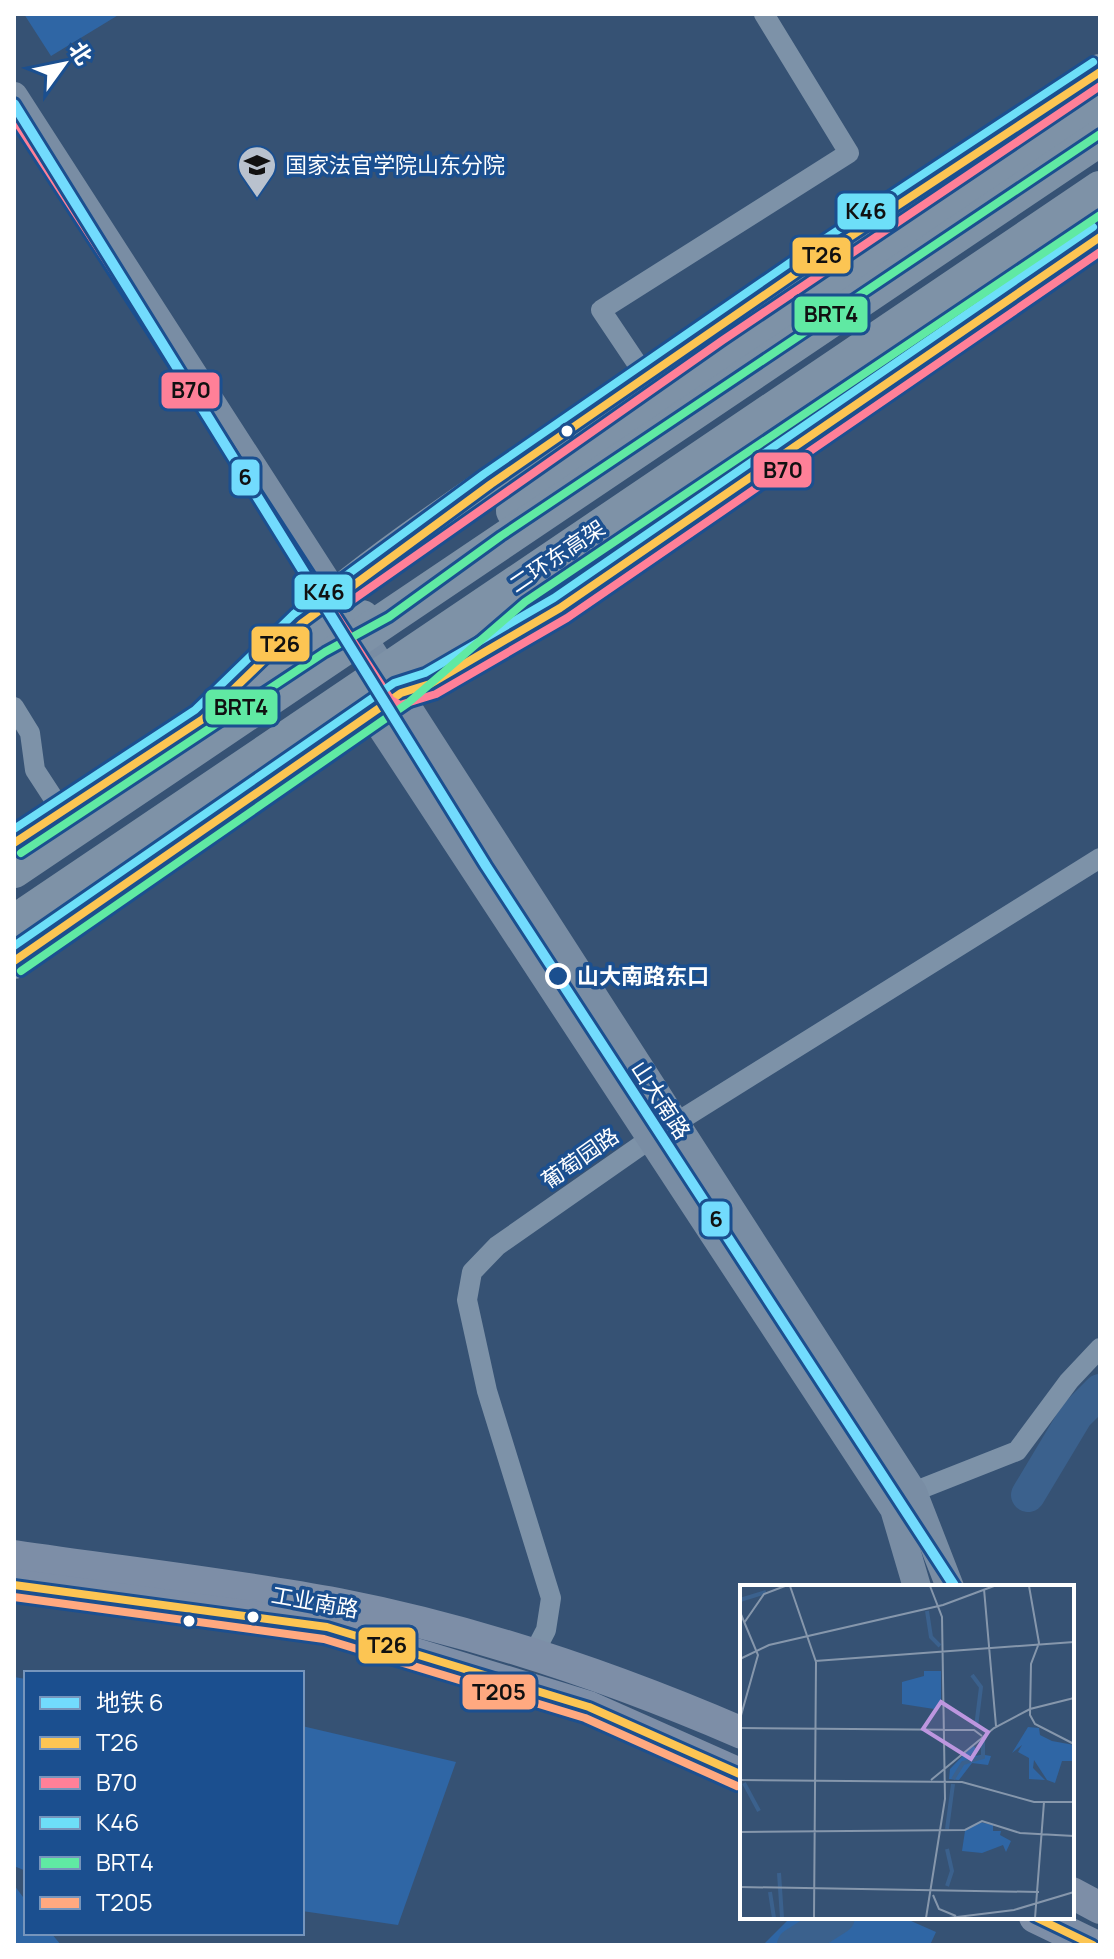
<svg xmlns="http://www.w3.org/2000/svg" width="1114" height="1959" font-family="Manrope,'Noto Sans SC',sans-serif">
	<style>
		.green { fill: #2f66a5 }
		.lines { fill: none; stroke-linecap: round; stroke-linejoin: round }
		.river { stroke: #3b618d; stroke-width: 34 }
		.street { stroke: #7d92a8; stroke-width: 20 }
		.secondary { stroke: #798da4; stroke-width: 28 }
		.primary { stroke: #7d8ea7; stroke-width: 32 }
		.highway { stroke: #7e92a7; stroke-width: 36 }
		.highway-bridge { stroke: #7e92a7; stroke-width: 36 }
		.bus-1-casing { stroke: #1b4f8f; stroke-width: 14 }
		.bus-2-casing { stroke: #1b4f8f; stroke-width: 14 }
		.bus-3-casing { stroke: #1b4f8f; stroke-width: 14 }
		.bus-4-casing { stroke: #1b4f8f; stroke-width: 14 }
		.bus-5-casing { stroke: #1b4f8f; stroke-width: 14 }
		.bus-1 { stroke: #fcc553; stroke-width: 8 }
		.bus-2 { stroke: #ff8098; stroke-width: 8 }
		.bus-3 { stroke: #6ddff8; stroke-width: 8 }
		.bus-4 { stroke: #60e9a3; stroke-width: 8 }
		.bus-5 { stroke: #ffa980; stroke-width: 8 }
		.metro-1-casing { stroke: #1b4f8f; stroke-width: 16 }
		.metro-1 { stroke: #72dbfd; stroke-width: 10 }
		.bus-dot { fill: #fff; stroke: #1b4f8f; stroke-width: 3 }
		.stop-dot { fill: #1b4f8f; stroke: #fff; stroke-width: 4 }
		.labels { text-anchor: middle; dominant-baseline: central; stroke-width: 7; stroke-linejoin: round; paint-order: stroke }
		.poi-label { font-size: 22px; fill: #fff; stroke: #1b4f8f; text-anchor: start }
		.street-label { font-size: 22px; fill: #fff; stroke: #1b4f8f }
		.stop-label { font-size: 22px; font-weight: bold; fill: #fff; stroke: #1b4f8f; text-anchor: start }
		.inset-river { fill: none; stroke: #3b618d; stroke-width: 4 }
		.inset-road { fill: none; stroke: #8697ac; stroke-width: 2 }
		.view { fill: #bd96df; fill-opacity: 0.15; stroke: #bd96df; stroke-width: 4 }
		.inset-edge { fill: none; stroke: #fff; stroke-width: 4 }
		.line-badge { stroke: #1b4f8f; stroke-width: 3 }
		.pale-badge-label { font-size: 22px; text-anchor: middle; font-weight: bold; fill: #111 }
	</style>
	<rect width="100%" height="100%" fill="#365274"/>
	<g class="green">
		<path d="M24,14H120L51,56Z"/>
		<path d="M14,1677L26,1679V1871L14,1866Z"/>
		<path d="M302,1726L456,1762L398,1925L302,1911Z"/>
		<path d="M14,1885L26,1901V1933H51L61,1945H14Z"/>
		<path d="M791,1917H902L936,1932L930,1945H763Z"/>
	</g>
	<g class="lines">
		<g class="river">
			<path d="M1028,1495L1076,1415L1100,1391"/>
			<path d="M794,1945L838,1917"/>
		</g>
		<g class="street">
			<path d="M646,377L601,310L849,153L764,14"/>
			<path d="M14,707L30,733L35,770L63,813"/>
			<path d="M913,1492L1017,1451L1069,1381L1100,1348"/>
			<path d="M534,1653L546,1630L551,1598L487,1391L467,1300L472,1272L497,1246L650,1139L1100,858"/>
		</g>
		<g class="secondary">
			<path d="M14,96L913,1492L950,1587"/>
			<path d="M370,693L383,730L894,1509L917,1587"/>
		</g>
		<g class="primary">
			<path d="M14,1556C122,1572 231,1584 338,1604C477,1631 612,1677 742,1733"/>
			<path d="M14,1585L327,1627L589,1707L742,1775"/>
			<path d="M1072,1893L1100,1908"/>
			<path d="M1035,1917L1093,1945"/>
		</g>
		<g class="highway">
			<path d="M264,660C358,569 471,498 578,424C751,305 925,188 1100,72"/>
			<path d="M453,670L560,608L666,535"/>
			<path d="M14,843L362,618"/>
			<path d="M14,961L401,693L494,613"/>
		</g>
		<g class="highway-bridge">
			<path d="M514,511L616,429L1100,103"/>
			<path d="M565,575L644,533L697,498L1100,225"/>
			<path d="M14,870L1100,138"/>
			<path d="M14,923L1100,189"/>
		</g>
		<defs>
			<g id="bus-1">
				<path d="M14,843L203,719L301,624L491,484L824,254L1100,72"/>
				<path d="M14,961L401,693L430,684L560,608L1100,237"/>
				<path d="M14,1585L327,1627L589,1707L742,1775"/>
				<path d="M1035,1917L1093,1945"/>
			</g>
			<g id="bus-2">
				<path d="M14,118L391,700L400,705L436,694L567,618L1100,252"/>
				<path d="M344,606L723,340L1100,86"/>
			</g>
			<g id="bus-3">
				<path d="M14,829L195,710L294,614L484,474L817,244L1093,62"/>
				<path d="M14,946L394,683L425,673L554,598L1093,227"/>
			</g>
			<g id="bus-4">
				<path d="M21,853L325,652L389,617L501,536L1100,134"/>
				<path d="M21,971L408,703L525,602L1100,215"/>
			</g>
			<path id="bus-5" d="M14,1597L324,1639L585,1718L737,1786"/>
		</defs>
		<use href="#bus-1" class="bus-1-casing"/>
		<use href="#bus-2" class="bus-2-casing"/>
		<use href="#bus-3" class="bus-3-casing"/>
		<use href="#bus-4" class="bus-4-casing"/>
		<use href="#bus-5" class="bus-5-casing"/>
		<use href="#bus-1" class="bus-1"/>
		<use href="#bus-2" class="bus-2"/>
		<use href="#bus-3" class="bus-3"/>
		<use href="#bus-4" class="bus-4"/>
		<use href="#bus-5" class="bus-5"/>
		<defs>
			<path id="metro-1" d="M14,104L486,866L955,1587"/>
		</defs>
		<use href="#metro-1" class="metro-1-casing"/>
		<use href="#metro-1" class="metro-1"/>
	</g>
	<defs>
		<symbol id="university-pin" viewBox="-11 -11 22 30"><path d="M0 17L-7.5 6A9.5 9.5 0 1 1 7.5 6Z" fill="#b9c2ce" stroke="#1b4f8f"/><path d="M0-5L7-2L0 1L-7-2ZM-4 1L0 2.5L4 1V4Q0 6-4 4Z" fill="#111"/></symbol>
	</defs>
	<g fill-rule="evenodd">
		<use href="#university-pin" x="235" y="143" width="44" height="60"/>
	</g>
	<g class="bus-dot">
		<circle cx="567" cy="431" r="7"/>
		<circle cx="253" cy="1617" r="7"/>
		<circle cx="189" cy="1621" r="7"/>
	</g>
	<circle class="stop-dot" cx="558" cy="976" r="11"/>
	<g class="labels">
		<g class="poi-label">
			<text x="285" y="165">国家法官学院山东分院</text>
		</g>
		<g class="street-label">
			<text transform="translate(557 556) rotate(-34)">二环东高架</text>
			<text transform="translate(661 1100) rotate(57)">山大南路</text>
			<text transform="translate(580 1158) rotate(-35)">葡萄园路</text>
			<text transform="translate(315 1602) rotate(10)">工业南路</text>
		</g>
		<g class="stop-label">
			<text x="577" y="976">山大南路东口</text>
		</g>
	</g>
	<g transform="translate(740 1585)">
		<rect width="334" height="334" fill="#365274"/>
		<path d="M184,86H201V115L194,124L162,119V97L184,91ZM288,142L299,143L300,150L312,156L334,160V176H322L315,198L307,195L294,175L293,183L305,195L289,194V173L278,167L282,160L272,168ZM245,151V170L251,171L248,180L232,178L219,195L209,194L210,184L233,160L236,164L229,172L241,170ZM239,237L253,240V246H261L260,250L271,256L266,267L263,260L242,268L222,266L225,246Z" fill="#2f66a5"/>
		<path class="inset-river" d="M0,15L26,7M187,26L191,52L200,61M232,90L241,102L236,142M213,194L223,178L243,172V152M4,198L19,226M207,244L213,199M39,288L42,333M207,301L212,286L207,264M30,307L34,333"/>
		<path class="inset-road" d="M50,1L76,77L74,333M289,1L299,58L291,79L290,130L295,139L334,159M244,4L256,141M0,27L18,70L0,134M4,38L24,9L45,1M0,74L29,60L203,20L254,1M75,76L334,57M0,143L234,145L242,151M0,195L222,197L294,217H334M191,195L254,143L290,124L334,113M0,247L225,245L242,236L280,248L334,251M0,302L299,307M193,310L199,324L216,331M186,333L205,214L202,32L190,1M209,333L274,325L334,307M295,333L304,217"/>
		<path class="view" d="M201,117L248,147L231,174L183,144Z"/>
		<rect width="334" height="334" class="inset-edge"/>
	</g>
	<g class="line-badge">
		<rect x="836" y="192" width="61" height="39" rx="8" fill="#6ddff8"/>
		<rect x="791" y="236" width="61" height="39" rx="8" fill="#fcc553"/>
		<rect x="793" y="295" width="76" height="39" rx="8" fill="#60e9a3"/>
		<rect x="160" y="371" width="61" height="39" rx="8" fill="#ff8098"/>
		<rect x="752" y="451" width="61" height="38" rx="8" fill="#ff8098"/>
		<rect x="230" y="458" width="31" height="39" rx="8" fill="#72dbfd"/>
		<rect x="293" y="573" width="61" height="38" rx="8" fill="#6ddff8"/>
		<rect x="250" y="625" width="61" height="38" rx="8" fill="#fcc553"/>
		<rect x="204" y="688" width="75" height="38" rx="8" fill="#60e9a3"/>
		<rect x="700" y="1200" width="31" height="38" rx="8" fill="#72dbfd"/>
		<rect x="357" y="1626" width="60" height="39" rx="8" fill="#fcc553"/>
		<rect x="461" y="1673" width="76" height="38" rx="8" fill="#ffa980"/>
	</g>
	<g class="pale-badge-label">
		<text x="866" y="219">K46</text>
		<text x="822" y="263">T26</text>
		<text x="831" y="322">BRT4</text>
		<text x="191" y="398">B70</text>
		<text x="783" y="478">B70</text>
		<text x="245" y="485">6</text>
		<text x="324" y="600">K46</text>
		<text x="280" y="652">T26</text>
		<text x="241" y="715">BRT4</text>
		<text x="716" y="1227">6</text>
		<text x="387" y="1653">T26</text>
		<text x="499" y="1700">T205</text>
	</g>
	<rect width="1114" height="1959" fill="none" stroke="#ffffff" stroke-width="32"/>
	<rect x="24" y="1671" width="280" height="264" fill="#1b4f8f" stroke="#7695bc" stroke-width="2"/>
	<rect x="40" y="1697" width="40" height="12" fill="#72dbfd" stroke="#7695bc" stroke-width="2"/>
	<text x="96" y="1711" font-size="24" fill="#ffffff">地铁 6</text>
	<rect x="40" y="1737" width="40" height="12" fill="#fcc553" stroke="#7695bc" stroke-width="2"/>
	<text x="96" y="1751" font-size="24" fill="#ffffff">T26</text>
	<rect x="40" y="1777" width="40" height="12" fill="#ff8098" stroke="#7695bc" stroke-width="2"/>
	<text x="96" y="1791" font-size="24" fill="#ffffff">B70</text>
	<rect x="40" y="1817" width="40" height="12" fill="#6ddff8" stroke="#7695bc" stroke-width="2"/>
	<text x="96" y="1831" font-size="24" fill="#ffffff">K46</text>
	<rect x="40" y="1857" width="40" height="12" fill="#60e9a3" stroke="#7695bc" stroke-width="2"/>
	<text x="96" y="1871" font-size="24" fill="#ffffff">BRT4</text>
	<rect x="40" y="1897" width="40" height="12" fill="#ffa980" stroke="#7695bc" stroke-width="2"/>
	<text x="96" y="1911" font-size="24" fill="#ffffff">T205</text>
	<g transform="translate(64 64) rotate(57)" stroke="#1b4f8f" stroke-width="6" paint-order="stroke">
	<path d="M0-6L14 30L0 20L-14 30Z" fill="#ffffff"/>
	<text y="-12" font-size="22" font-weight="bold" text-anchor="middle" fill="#ffffff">北</text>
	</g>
</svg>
